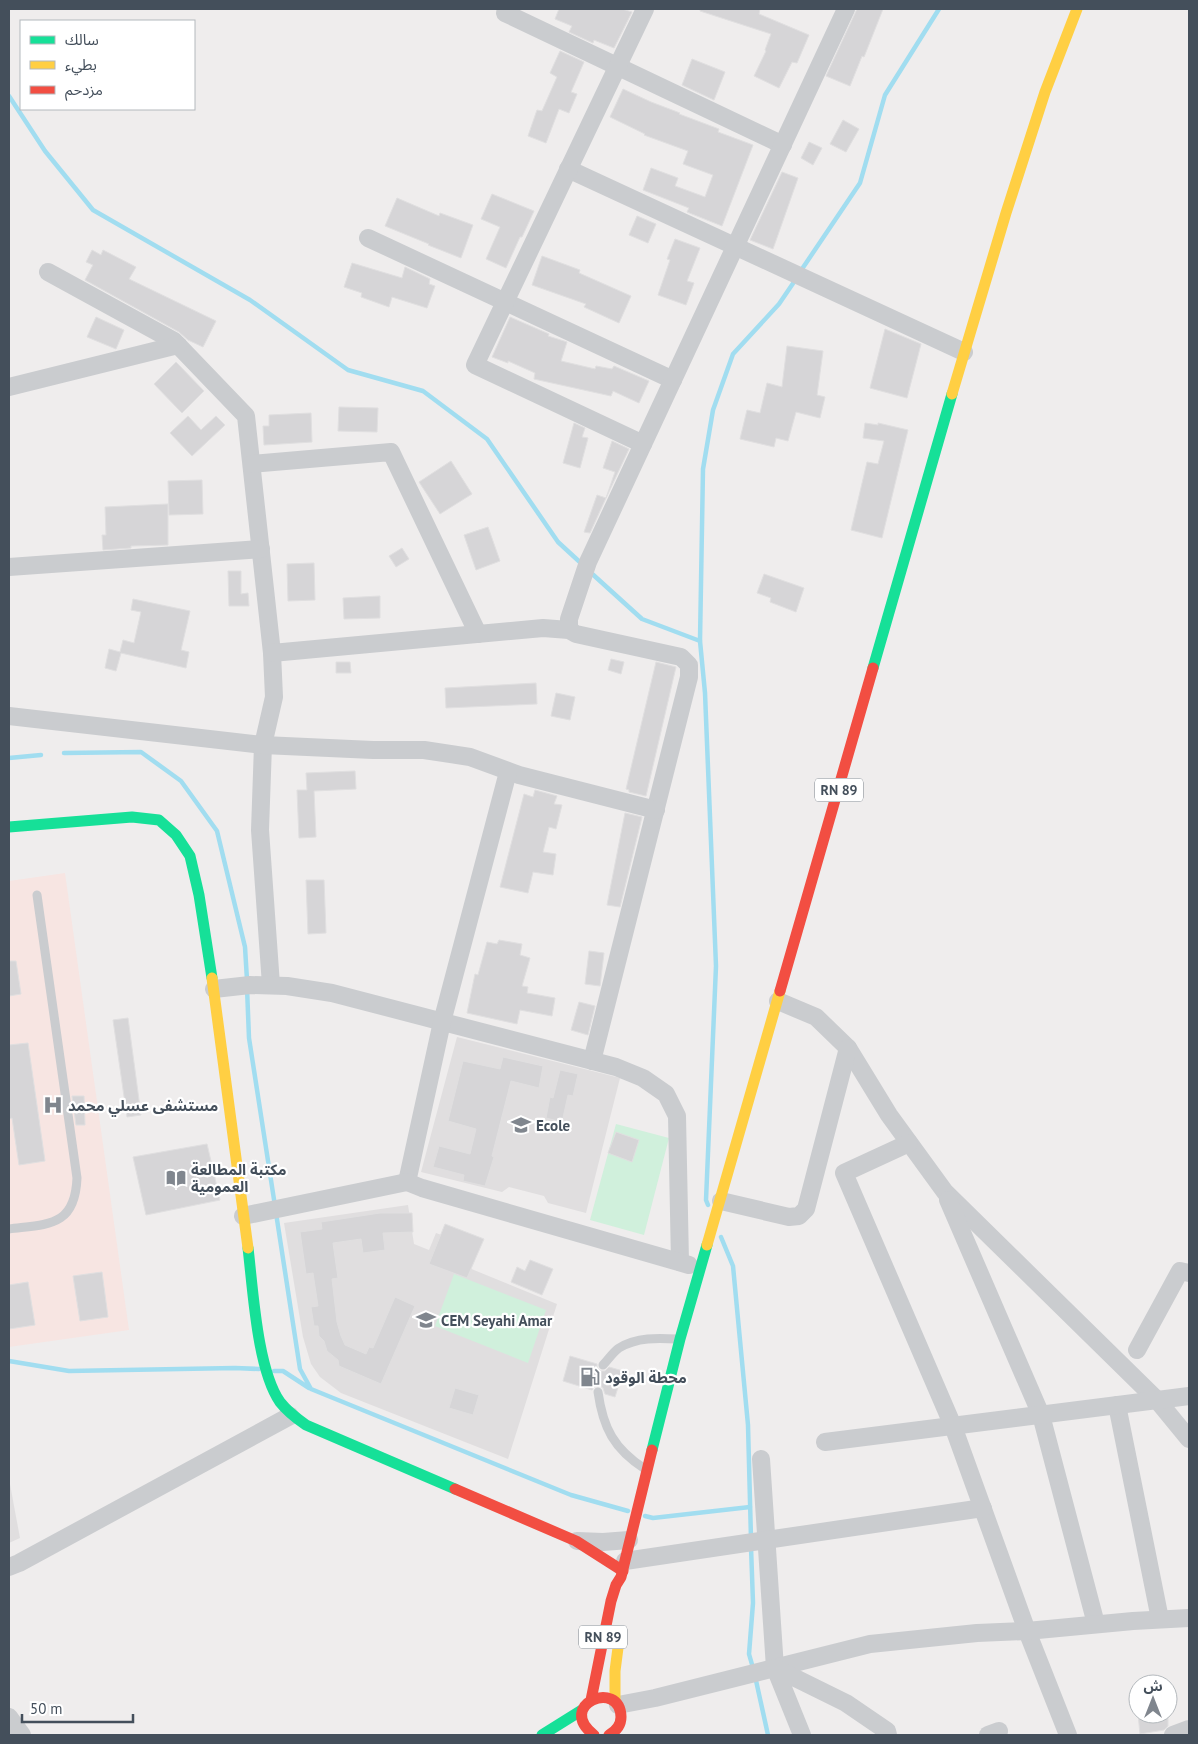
<svg xmlns="http://www.w3.org/2000/svg" width="1198" height="1744" font-family="'PT Sans','Noto Sans Arabic',sans-serif">
	<style>
		.education { fill: #e0dedf }
		.medical { fill: #f7e5e2 }
		.green { fill: #d0f0dc }
		.lines { fill: none; stroke-linecap: round; stroke-linejoin: round }
		.stream { stroke: #a1ddf0; stroke-width: 4.5 }
		.building { fill: #d6d5d7; stroke: #e0dfe0 }
		.lane { stroke: #cacccf; stroke-width: 9 }
		.street { stroke: #cacccf; stroke-width: 18 }
		.fast { stroke: #16e098; stroke-width: 11 }
		.slow { stroke: #ffcf43; stroke-width: 11 }
		.jam { stroke: #f24e42; stroke-width: 11 }
		.labels { text-anchor: middle; dominant-baseline: central; stroke-width: 4.5; stroke-linejoin: round; paint-order: stroke }
		.shield { fill: #fff; stroke: #7c848c; stroke-width: 1 }
		.shield-label { font-size: 14px; font-weight: bold; fill: #444f5b }
		.poi-label { font-size: 15px; font-weight: bold; fill: #444f5b; stroke: #fff; text-anchor: start }
	</style>
	<rect width="100%" height="100%" fill="#efeded"/>
	<g class="education">
		<path d="M457,1037L620,1078L586,1213L548,1203L544,1196L509,1187L502,1192L421,1172Z"/>
		<path d="M408,1205L414,1244L429,1250L436,1233L477,1248L469,1268L557,1304L508,1459L341,1393L320,1377L311,1364L303,1337L284,1223Z"/>
		<path d="M9,1479L20,1538L9,1543Z"/>
	</g>
	<path class="medical" d="M65,873L129,1330L9,1347V881Z"/>
	<g class="green">
		<path d="M616,1124L669,1138L644,1235L590,1220Z"/>
		<path d="M454,1274L546,1310L528,1363L435,1326Z"/>
	</g>
	<g class="lines">
		<g class="stream">
			<path d="M9,96L45,151L93,210L250,300L348,370L423,391L487,439L558,542L583,565"/>
			<path d="M800,272L860,183L885,95L939,9"/>
			<path d="M589,571L642,619L700,641"/>
			<path d="M64,753L141,752L181,781L217,831L245,947L247,980"/>
			<path d="M9,758L41,755"/>
			<path d="M247,988L249,1038L275,1206"/>
			<path d="M708,1205L706,1200L716,966L705,693L700,641L703,469L713,410L733,354L779,304L796,279"/>
			<path d="M276,1213L300,1369L311,1389L571,1495L628,1511"/>
			<path d="M721,1237L733,1266L748,1425L751,1539"/>
			<path d="M9,1361L69,1371L235,1368L259,1369"/>
			<path d="M274,1371H283L309,1388"/>
			<path d="M645,1516L653,1518L750,1507"/>
			<path d="M751,1547L753,1603L749,1654L753,1668"/>
			<path d="M755,1676L768,1735"/>
		</g>
	</g>
	<g class="building">
		<path d="M559,9H622L632,12L614,48L594,40L593,43L569,32L572,26L555,19Z"/>
		<path d="M700,9H760L759,14L809,35L797,63L792,62L779,88L754,76L766,51L765,50L771,34L700,11Z"/>
		<path d="M857,9H883L864,57L862,56L850,86L826,76Z"/>
		<path d="M560,51L584,62L571,92L577,94L569,113L559,109L546,143L528,136L537,110L542,111L557,77L550,73Z"/>
		<path d="M692,59L725,72L714,100L682,85Z"/>
		<path d="M623,89L651,102L680,113L679,114L719,129L718,132L753,145L722,226L687,212L689,208L643,190L651,168L678,178L675,186L705,197L713,175L683,164L688,151L644,135L645,134L610,117Z"/>
		<path d="M843,120L859,129L846,152L830,144Z"/>
		<path d="M809,142L822,148L813,165L801,158Z"/>
		<path d="M782,172L798,178L773,249L750,240Z"/>
		<path d="M492,194L534,211L522,237H520L506,268L486,259L500,227L481,219Z"/>
		<path d="M397,198L439,216L440,213L473,225L461,258L428,245L429,244L385,226Z"/>
		<path d="M637,216L656,224L648,243L629,235Z"/>
		<path d="M675,239L700,248L687,281L694,283L686,305L658,295L670,260L667,259Z"/>
		<path d="M92,250L101,255L103,250L136,267L129,279L216,321L203,347L188,340L179,332L85,280L93,265L86,262Z"/>
		<path d="M542,256L580,270L579,273L631,296L619,323L584,307L586,304L532,285Z"/>
		<path d="M352,263L402,278L405,267L430,279L429,284L435,286L427,308L392,297L389,307L361,297L362,293L344,287Z"/>
		<path d="M96,317L124,330L116,349L87,337Z"/>
		<path d="M510,317L549,334L548,336L567,342L561,361L595,369L596,366L612,369L614,366L649,381L639,403L613,391L611,396L534,379L535,373L508,361V363L492,357Z"/>
		<path d="M885,329L921,344L907,398L870,388Z"/>
		<path d="M787,346L823,351L817,395L825,397L820,418L796,412L788,441L776,438L774,447L740,439L747,410L760,413L767,383L782,387Z"/>
		<path d="M176,362L204,391L182,413L154,384Z"/>
		<path d="M339,407L378,408L377,432L338,431Z"/>
		<path d="M311,413L312,442L264,445L263,426H269V415Z"/>
		<path d="M188,416L201,430L216,416L225,425L192,456L170,433Z"/>
		<path d="M574,423L585,428L582,437L588,438L580,468L563,463Z"/>
		<path d="M865,423L878,425V423L908,430L882,538L851,530L867,462L878,464L884,441L863,438Z"/>
		<path d="M612,441L629,449L606,498L615,472L603,468Z"/>
		<path d="M451,461L472,494L440,514L419,482Z"/>
		<path d="M202,480L203,514L169,515L168,481Z"/>
		<path d="M597,495L606,498L590,533L584,532Z"/>
		<path d="M168,504V545L131,546V548L103,550L102,535H106L105,507Z"/>
		<path d="M488,527L500,561L476,570L464,535Z"/>
		<path d="M402,548L409,559L396,567L389,556Z"/>
		<path d="M314,563L315,600L288,601L287,564Z"/>
		<path d="M228,571H241V594L248,593L249,606H229Z"/>
		<path d="M764,574L804,588L796,612L770,602L771,598L757,593Z"/>
		<path d="M380,596V618L344,619L343,598Z"/>
		<path d="M133,599L190,611L181,650L189,652L186,668L121,653L116,671L105,668L109,649L120,652L123,640L134,643L141,612L131,610Z"/>
		<path d="M611,659L624,662L621,674L608,670Z"/>
		<path d="M336,662H350L351,673H336Z"/>
		<path d="M656,662L676,667L646,796L629,792V790L626,789Z"/>
		<path d="M536,683L537,704L446,708L445,688Z"/>
		<path d="M556,693L575,697L570,720L551,716Z"/>
		<path d="M355,771L356,789L314,791L316,837L299,838L297,790H307L306,773Z"/>
		<path d="M535,790L557,796L554,804L562,805L556,829L549,827L543,852L556,854L553,875L533,872L528,893L500,887L524,794L533,797Z"/>
		<path d="M625,813L642,817L620,907L607,905Z"/>
		<path d="M306,880H324L326,933L308,934Z"/>
		<path d="M499,940L522,944L520,955L530,958L522,986L528,987L527,993L555,998L552,1016L520,1010L517,1024L467,1013L475,974L478,975L487,942L497,944Z"/>
		<path d="M589,951L604,953L600,986L585,984Z"/>
		<path d="M9,961H16L21,994L9,996Z"/>
		<path d="M579,1002L595,1006L588,1035L571,1030Z"/>
		<path d="M128,1018L141,1115L127,1117L113,1020Z"/>
		<path d="M28,1043L45,1161L19,1165L12,1118L9,1119V1045Z"/>
		<path d="M503,1057L543,1066L539,1088L511,1081L492,1156L494,1157L485,1186L463,1181L464,1175L433,1167L439,1146L470,1154L476,1129L448,1121L463,1061L500,1069Z"/>
		<path d="M560,1070L578,1074L573,1096L568,1095L562,1122L546,1118L550,1097L553,1098Z"/>
		<path d="M72,1096H84L85,1125H76Z"/>
		<path d="M616,1132L639,1140L632,1162L608,1153Z"/>
		<path d="M207,1144L220,1200L146,1215L133,1157Z"/>
		<path d="M380,1213H412L413,1232L383,1233L385,1250L363,1253L361,1239L333,1243L338,1278L332,1279L337,1322L341,1336L345,1345L366,1354L369,1347L373,1348L395,1297L415,1306L381,1384L339,1366L338,1360L327,1351L324,1341L319,1336L318,1326H314L311,1307L318,1306L313,1273L306,1274L300,1232L322,1229L321,1222Z"/>
		<path d="M445,1224L484,1239L467,1278L429,1264Z"/>
		<path d="M530,1260L553,1269L542,1295L511,1282L517,1267L525,1271Z"/>
		<path d="M102,1272L108,1317L80,1321L73,1276Z"/>
		<path d="M28,1282L35,1325L9,1329V1285Z"/>
		<path d="M570,1356L597,1364V1367L601,1371H605L609,1367L623,1371L615,1397L605,1394L603,1388L600,1386L594,1387L592,1390L563,1381Z"/>
		<path d="M455,1388L479,1395L473,1415L449,1408Z"/>
		<path d="M1138,1714H1168V1726L1164,1730L1140,1734Z"/>
	</g>
	<g class="lines">
		<g class="lane">
			<path d="M9,1229C48,1224 75,1227 77,1178L37,895"/>
			<path d="M603,1365C608,1360 613,1352 619,1348C637,1337 658,1338 677,1339"/>
			<path d="M598,1392C603,1428 614,1449 645,1469"/>
		</g>
		<g class="street">
			<path d="M508,9L505,13L783,145"/>
			<path d="M568,169L964,352"/>
			<path d="M368,238L673,380"/>
			<path d="M48,272L174,341L246,416L272,653L274,697L263,745L260,830L271,985"/>
			<path d="M9,387L178,345"/>
			<path d="M643,444L475,365L645,9"/>
			<path d="M252,464L391,452L478,634"/>
			<path d="M9,567L261,549"/>
			<path d="M569,630V619L588,562L846,9"/>
			<path d="M272,653L543,628L569,630L576,634L681,657L689,665V677L592,1061"/>
			<path d="M9,716L263,745L373,750H424L470,757L519,775L656,810"/>
			<path d="M214,989L250,985L287,986L332,993L616,1067L643,1078L666,1094L677,1116L680,1262"/>
			<path d="M778,1001L816,1017L848,1048L889,1115L945,1192L1157,1400L1189,1439"/>
			<path d="M909,1143L844,1173L953,1426L1027,1631L1068,1735"/>
			<path d="M407,1182L442,1022L508,772"/>
			<path d="M948,1200L1041,1415L1096,1624"/>
			<path d="M721,1201L789,1217L799,1216L806,1209L848,1048"/>
			<path d="M243,1216L407,1182L422,1188L689,1265"/>
			<path d="M1137,1350L1180,1271L1189,1273"/>
			<path d="M1117,1405L1160,1619"/>
			<path d="M825,1442L1189,1396"/>
			<path d="M761,1459L775,1668"/>
			<path d="M577,1541L603,1542L629,1540"/>
			<path d="M625,1561L983,1508"/>
			<path d="M9,1567L19,1563L290,1416"/>
			<path d="M618,1705L655,1698L870,1644L977,1633L1027,1631L1133,1621L1189,1618"/>
			<path d="M9,1717L22,1735"/>
			<path d="M802,1735L775,1668L846,1703L887,1731L888,1735"/>
			<path d="M988,1735L999,1731"/>
			<path d="M1173,1735L1189,1729"/>
		</g>
		<g class="fast">
			<path d="M873,668L952,394"/>
			<path d="M9,827L132,817L159,820L176,835L190,856L199,895L212,978"/>
			<path d="M248,1248C253,1289 257,1369 280,1402C287,1411 296,1418 306,1425L455,1489"/>
			<path d="M652,1450L680,1339L707,1245"/>
			<path d="M542,1735L582,1710"/>
		</g>
		<g class="slow">
			<path d="M952,394L1006,213L1045,92L1077,9"/>
			<path d="M212,978L248,1248"/>
			<path d="M707,1245L780,991"/>
			<path d="M615,1702V1671L619,1640"/>
		</g>
		<g class="jam">
			<path d="M780,991L873,668"/>
			<path d="M455,1489L576,1541L623,1571"/>
			<path d="M591,1700L611,1601L616,1585L621,1577L652,1450"/>
			<path d="M594,1735C555,1705 620,1678 621,1717C621,1725 616,1731 609,1735"/>
		</g>
	</g>
	<defs>
		<symbol id="hospital-bare" viewBox="-9 -9 18 18"><path d="M-5-5h3v3.5h4V-5h3V5h-3V1.5h-4V5h-3Z" fill="#80868e" stroke="#fff" stroke-width="2.5" paint-order="stroke"/></symbol>
		<symbol id="school-bare" viewBox="-9 -9 18 18"><path d="M0-5L7-2L0 1L-7-2ZM-4 1L0 2.5L4 1V4Q0 6-4 4Z" fill="#80868e" stroke="#fff" stroke-width="2.5" paint-order="stroke"/></symbol>
		<symbol id="library-bare" viewBox="-9 -9 18 18"><path d="M-6-4Q-3-5.5-.7-3.5V5Q-3 3-6 4ZM6-4Q3-5.5 .7-3.5V5Q3 3 6 4Z" fill="#80868e" stroke="#fff" stroke-width="2.5" paint-order="stroke"/></symbol>
		<symbol id="fuel-bare" viewBox="-9 -9 18 18"><path d="M-5.5-6h7V0h2V4h1.3V-2.5L3-4.5l.8-.8L6-3V5H2.5V1h-1V6h-7ZM-4.2-4.7v3.2H.2V-4.7Z" fill="#80868e" stroke="#fff" stroke-width="2.5" paint-order="stroke"/></symbol>
	</defs>
	<g fill-rule="evenodd">
		<use href="#hospital-bare" x="39" y="1091" width="28" height="28"/>
		<use href="#school-bare" x="507" y="1111" width="28" height="28"/>
		<use href="#library-bare" x="162" y="1164" width="28" height="28"/>
		<use href="#school-bare" x="412" y="1306" width="28" height="28"/>
		<use href="#fuel-bare" x="576" y="1363" width="28" height="28"/>
	</g>
	<g class="labels">
		<g class="shield">
			<rect x="815" y="778.5" width="48" height="23" rx="4"/>
			<rect x="579" y="1625.5" width="48" height="23" rx="4"/>
		</g>
		<g class="shield-label">
			<text x="839" y="790">RN 89</text>
			<text x="603" y="1637">RN 89</text>
		</g>
		<g class="poi-label">
			<text x="68" y="1105">مستشفى عسلي محمد</text>
			<text x="536" y="1125">Ecole</text>
			<text x="191" y="1169">مكتبة المطالعة<tspan x="191" dy="17">العمومية</tspan></text>
			<text x="441" y="1320">CEM Seyahi Amar</text>
			<text x="605" y="1377">محطة الوقود</text>
		</g>
	</g>
	<rect width="1198" height="1744" fill="none" stroke="#444f5b" stroke-width="20"/>
	<rect x="20" y="20" width="175" height="90" fill="#ffffff" stroke="#b4b9bd"/>
	<rect x="30" y="36" width="25" height="8" fill="#16e098" stroke="#b4b9bd"/>
	<text x="65" y="45" font-size="15" fill="#444f5b">سالك</text>
	<rect x="30" y="61" width="25" height="8" fill="#ffcf43" stroke="#b4b9bd"/>
	<text x="65" y="70" font-size="15" fill="#444f5b">بطيء</text>
	<rect x="30" y="86" width="25" height="8" fill="#f24e42" stroke="#b4b9bd"/>
	<text x="65" y="95" font-size="15" fill="#444f5b">مزدحم</text>
	<g transform="translate(1153 1699)"><circle r="24" fill="#ffffff" stroke="#b4b9bd"/>
	<path d="M0-4L9 19L0 12L-9 19Z" fill="#80868e"/>
	<text y="-8" font-size="14" font-weight="bold" text-anchor="middle" fill="#444f5b">ش</text>
	</g>
	<path d="M22 1714v8h111v-8" fill="none" stroke="#444f5b" stroke-width="2.5"/>
	<text x="30" y="1714" font-size="15" fill="#444f5b" stroke="#ffffff" stroke-width="4" paint-order="stroke">50 m</text>
</svg>
